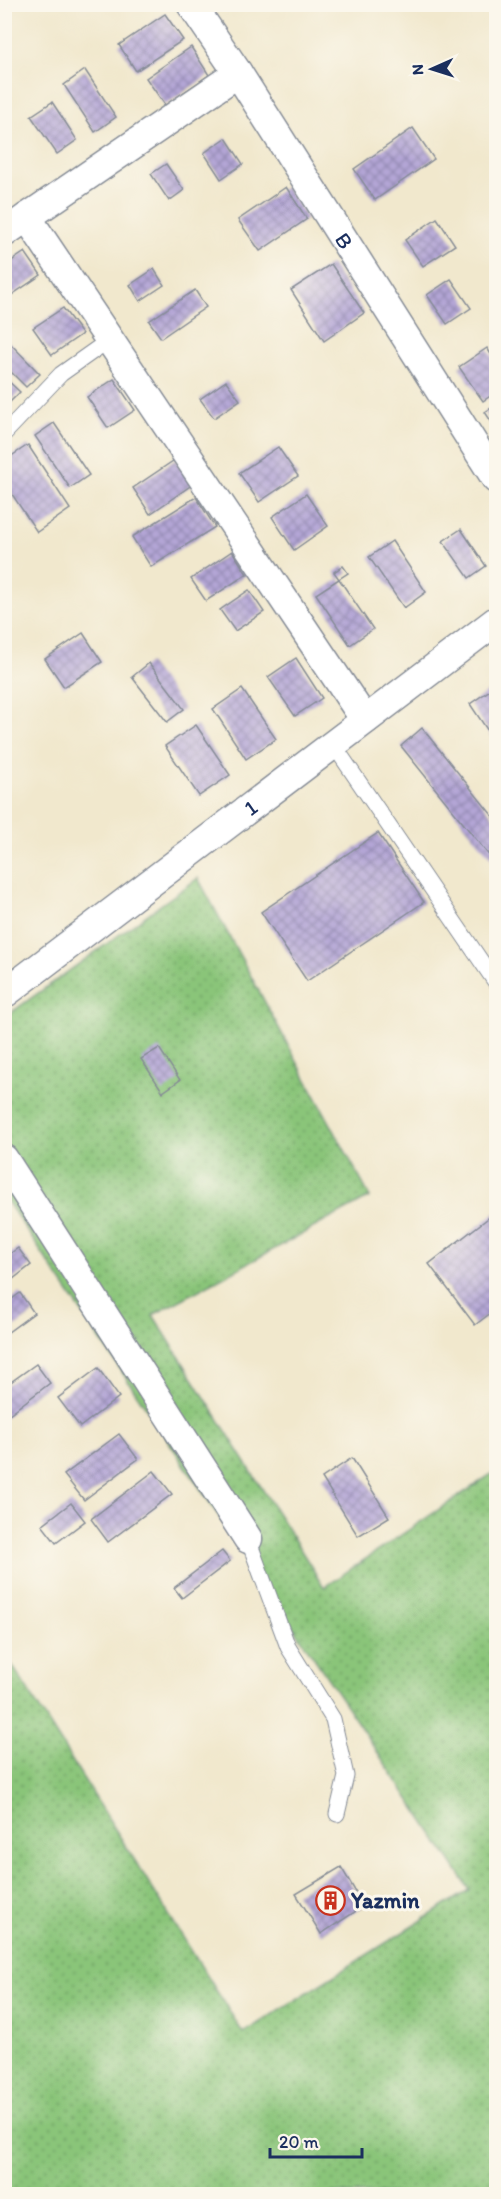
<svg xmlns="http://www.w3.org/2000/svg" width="501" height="2199" font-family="Itim,sans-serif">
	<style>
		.grass { fill: url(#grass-dots); stroke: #527a6c; stroke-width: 1.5 }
		.building { fill: url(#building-cross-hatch) }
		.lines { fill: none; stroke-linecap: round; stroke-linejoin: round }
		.lane-casing { stroke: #868c96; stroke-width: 17 }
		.street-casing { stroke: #868c96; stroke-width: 31 }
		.lane { stroke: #fff; stroke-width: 15 }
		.street { stroke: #fff; stroke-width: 28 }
		.labels { text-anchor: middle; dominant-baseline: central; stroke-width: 6; stroke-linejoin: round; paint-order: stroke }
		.street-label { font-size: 22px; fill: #1b2f5e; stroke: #fbf7ec }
		.poi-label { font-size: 22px; font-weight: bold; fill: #1b2f5e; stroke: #fbf7ec; text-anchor: start }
	</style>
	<defs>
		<pattern id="grass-dots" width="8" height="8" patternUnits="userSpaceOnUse" patternTransform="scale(1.5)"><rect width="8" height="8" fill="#8ac579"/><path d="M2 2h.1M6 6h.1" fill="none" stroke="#70a066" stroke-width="1.8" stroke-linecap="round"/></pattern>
		<pattern id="building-cross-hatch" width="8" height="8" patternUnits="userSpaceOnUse" patternTransform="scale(1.5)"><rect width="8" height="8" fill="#b4a6d6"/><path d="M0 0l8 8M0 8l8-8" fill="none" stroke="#9288b1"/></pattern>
	</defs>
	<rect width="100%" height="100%" fill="#fbf7ec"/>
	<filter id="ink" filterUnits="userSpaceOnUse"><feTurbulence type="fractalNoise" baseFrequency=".0167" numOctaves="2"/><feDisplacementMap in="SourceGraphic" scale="12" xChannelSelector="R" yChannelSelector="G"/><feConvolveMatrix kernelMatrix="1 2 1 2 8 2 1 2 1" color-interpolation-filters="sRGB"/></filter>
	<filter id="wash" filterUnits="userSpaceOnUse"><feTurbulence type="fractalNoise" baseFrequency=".008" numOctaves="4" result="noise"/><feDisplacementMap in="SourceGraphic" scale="24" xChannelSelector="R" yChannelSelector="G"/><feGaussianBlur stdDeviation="1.35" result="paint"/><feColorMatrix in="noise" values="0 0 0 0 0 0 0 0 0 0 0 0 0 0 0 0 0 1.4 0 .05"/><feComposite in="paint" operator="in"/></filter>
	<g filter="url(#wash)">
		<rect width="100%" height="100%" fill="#f1e8cd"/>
		<path class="grass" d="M198,878L370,1197L153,1315L324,1587L496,1471V2194H5L4,1652L243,2033L470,1890L5,1198V1017Z"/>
		<g id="blocks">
			<g class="building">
				<path d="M165,14L183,40L136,71L119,45Z"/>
				<path d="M191,47L209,75L165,105L146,78Z"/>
				<path d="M85,70L116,117L95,132L64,85Z"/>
				<path d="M52,102L77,140L57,154L31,116Z"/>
				<path d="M413,128L434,159L375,200L354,169Z"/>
				<path d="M226,138L243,164L221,179L204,153Z"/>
				<path d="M166,164L184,190L169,201L151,174Z"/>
				<path d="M286,187L307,219L260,251L238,220Z"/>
				<path d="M437,218L455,245L423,266L405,240Z"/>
				<path d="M25,252L41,275L4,300V266Z"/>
				<path d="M331,264L364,313L324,341L291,290Z"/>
				<path d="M154,269L164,285L140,301L130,285Z"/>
				<path d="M451,279L471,308L447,324L427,295Z"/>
				<path d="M195,290L206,307L161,338L149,321Z"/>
				<path d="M63,308L82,334L52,355L33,328Z"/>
				<path d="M4,337L40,374L26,387L4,365Z"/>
				<path d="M487,348L496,362V392L483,401L459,367Z"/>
				<path d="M4,377L20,392L4,408Z"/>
				<path d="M114,379L135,410L108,428L87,397Z"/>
				<path d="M226,381L240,400L214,418L200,399Z"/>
				<path d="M496,405V429L485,412Z"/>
				<path d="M54,423L89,475L70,488L35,436Z"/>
				<path d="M28,445L70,509L37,532L4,482V461Z"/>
				<path d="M278,447L298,476L259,502L239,473Z"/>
				<path d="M176,459L193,484L150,514L133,488Z"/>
				<path d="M306,494L328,526L294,550L272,517Z"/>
				<path d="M196,497L215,527L151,567L132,537Z"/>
				<path d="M461,529L486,566L469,578L443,541Z"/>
				<path d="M392,541L426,592L404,608L369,557Z"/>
				<path d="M232,551L247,574L206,601L191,579Z"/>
				<path d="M343,566L348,573L339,579L373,629L350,645L316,594L339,579L334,572Z"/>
				<path d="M249,590L264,612L235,631L220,610Z"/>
				<path d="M83,633L102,662L64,687L45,659Z"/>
				<path d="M296,658L322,698L295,716L268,677Z"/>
				<path d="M149,663L184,709L167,722L132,677Z"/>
				<path d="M496,686V743L470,704Z"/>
				<path d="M242,689L276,739L246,759L213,709Z"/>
				<path d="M196,725L230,775L199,796L165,746Z"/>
				<path d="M422,728L496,820V864L401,746Z"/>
				<path d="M378,833L424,902L307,981L261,912Z"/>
				<path d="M159,1048L180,1080L163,1092L141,1059Z"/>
				<path d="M496,1212V1309L475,1325L429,1264Z"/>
				<path d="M18,1248L31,1265L4,1286V1258Z"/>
				<path d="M20,1293L34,1313L4,1335V1305Z"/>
				<path d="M36,1364L50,1383L4,1418V1387Z"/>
				<path d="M98,1368L119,1397L80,1427L58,1398Z"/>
				<path d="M119,1434L138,1459L84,1500L64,1475Z"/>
				<path d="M352,1458L389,1517L358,1536L322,1478Z"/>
				<path d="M154,1471L172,1494L108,1542L91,1519Z"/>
				<path d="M71,1503L85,1521L56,1543L42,1525Z"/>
				<path d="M222,1551L230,1561L182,1598L174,1588Z"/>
				<path d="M341,1867L364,1906L321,1934L296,1894Z"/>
			</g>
		</g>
	</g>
	<g filter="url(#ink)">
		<use href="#blocks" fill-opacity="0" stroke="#868c96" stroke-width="1.5"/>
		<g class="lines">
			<defs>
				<g id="lane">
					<path d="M4,434L61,374L109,340"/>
					<path d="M333,744L496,983"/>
					<path d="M248,1539L288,1647L333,1719L346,1776L337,1814"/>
				</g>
				<g id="street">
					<path id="s1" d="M191,4L238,73L496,479"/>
					<path d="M27,217L365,720"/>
					<path d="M4,233L238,73"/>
					<path id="s2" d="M4,994L496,621"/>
					<path d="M4,1159L248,1539"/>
				</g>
			</defs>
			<use href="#lane" class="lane-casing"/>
			<use href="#street" class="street-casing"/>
			<use href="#lane" class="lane"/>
			<use href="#street" class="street"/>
		</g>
	</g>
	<defs>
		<symbol id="building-ring" viewBox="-11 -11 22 22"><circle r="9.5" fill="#fbf7ec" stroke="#c8321e" stroke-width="1.5"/><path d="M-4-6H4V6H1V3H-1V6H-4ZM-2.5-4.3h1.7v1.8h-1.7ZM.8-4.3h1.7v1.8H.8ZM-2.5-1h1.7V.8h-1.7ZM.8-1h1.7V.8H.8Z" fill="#c8321e"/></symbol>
	</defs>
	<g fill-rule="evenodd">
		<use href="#building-ring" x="314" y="1884" width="33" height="33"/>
	</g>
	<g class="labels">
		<g class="street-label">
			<text stroke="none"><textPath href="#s1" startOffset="282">B</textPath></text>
			<text stroke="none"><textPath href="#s2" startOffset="309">1</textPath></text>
		</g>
		<g class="poi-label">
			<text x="351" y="1900">Yazmin</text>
		</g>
	</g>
	<rect width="501" height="2199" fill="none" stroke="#fbf7ec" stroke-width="24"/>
	<g transform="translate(432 69) rotate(267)" stroke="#fbf7ec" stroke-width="4.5" paint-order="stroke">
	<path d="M0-4.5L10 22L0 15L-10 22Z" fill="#1b2f5e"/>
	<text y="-9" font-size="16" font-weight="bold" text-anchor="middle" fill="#1b2f5e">N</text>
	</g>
	<path d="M270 2148v9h92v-9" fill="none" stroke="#1b2f5e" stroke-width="3"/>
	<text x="279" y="2148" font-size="18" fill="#1b2f5e" stroke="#fbf7ec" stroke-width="4.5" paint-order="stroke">20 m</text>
</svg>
